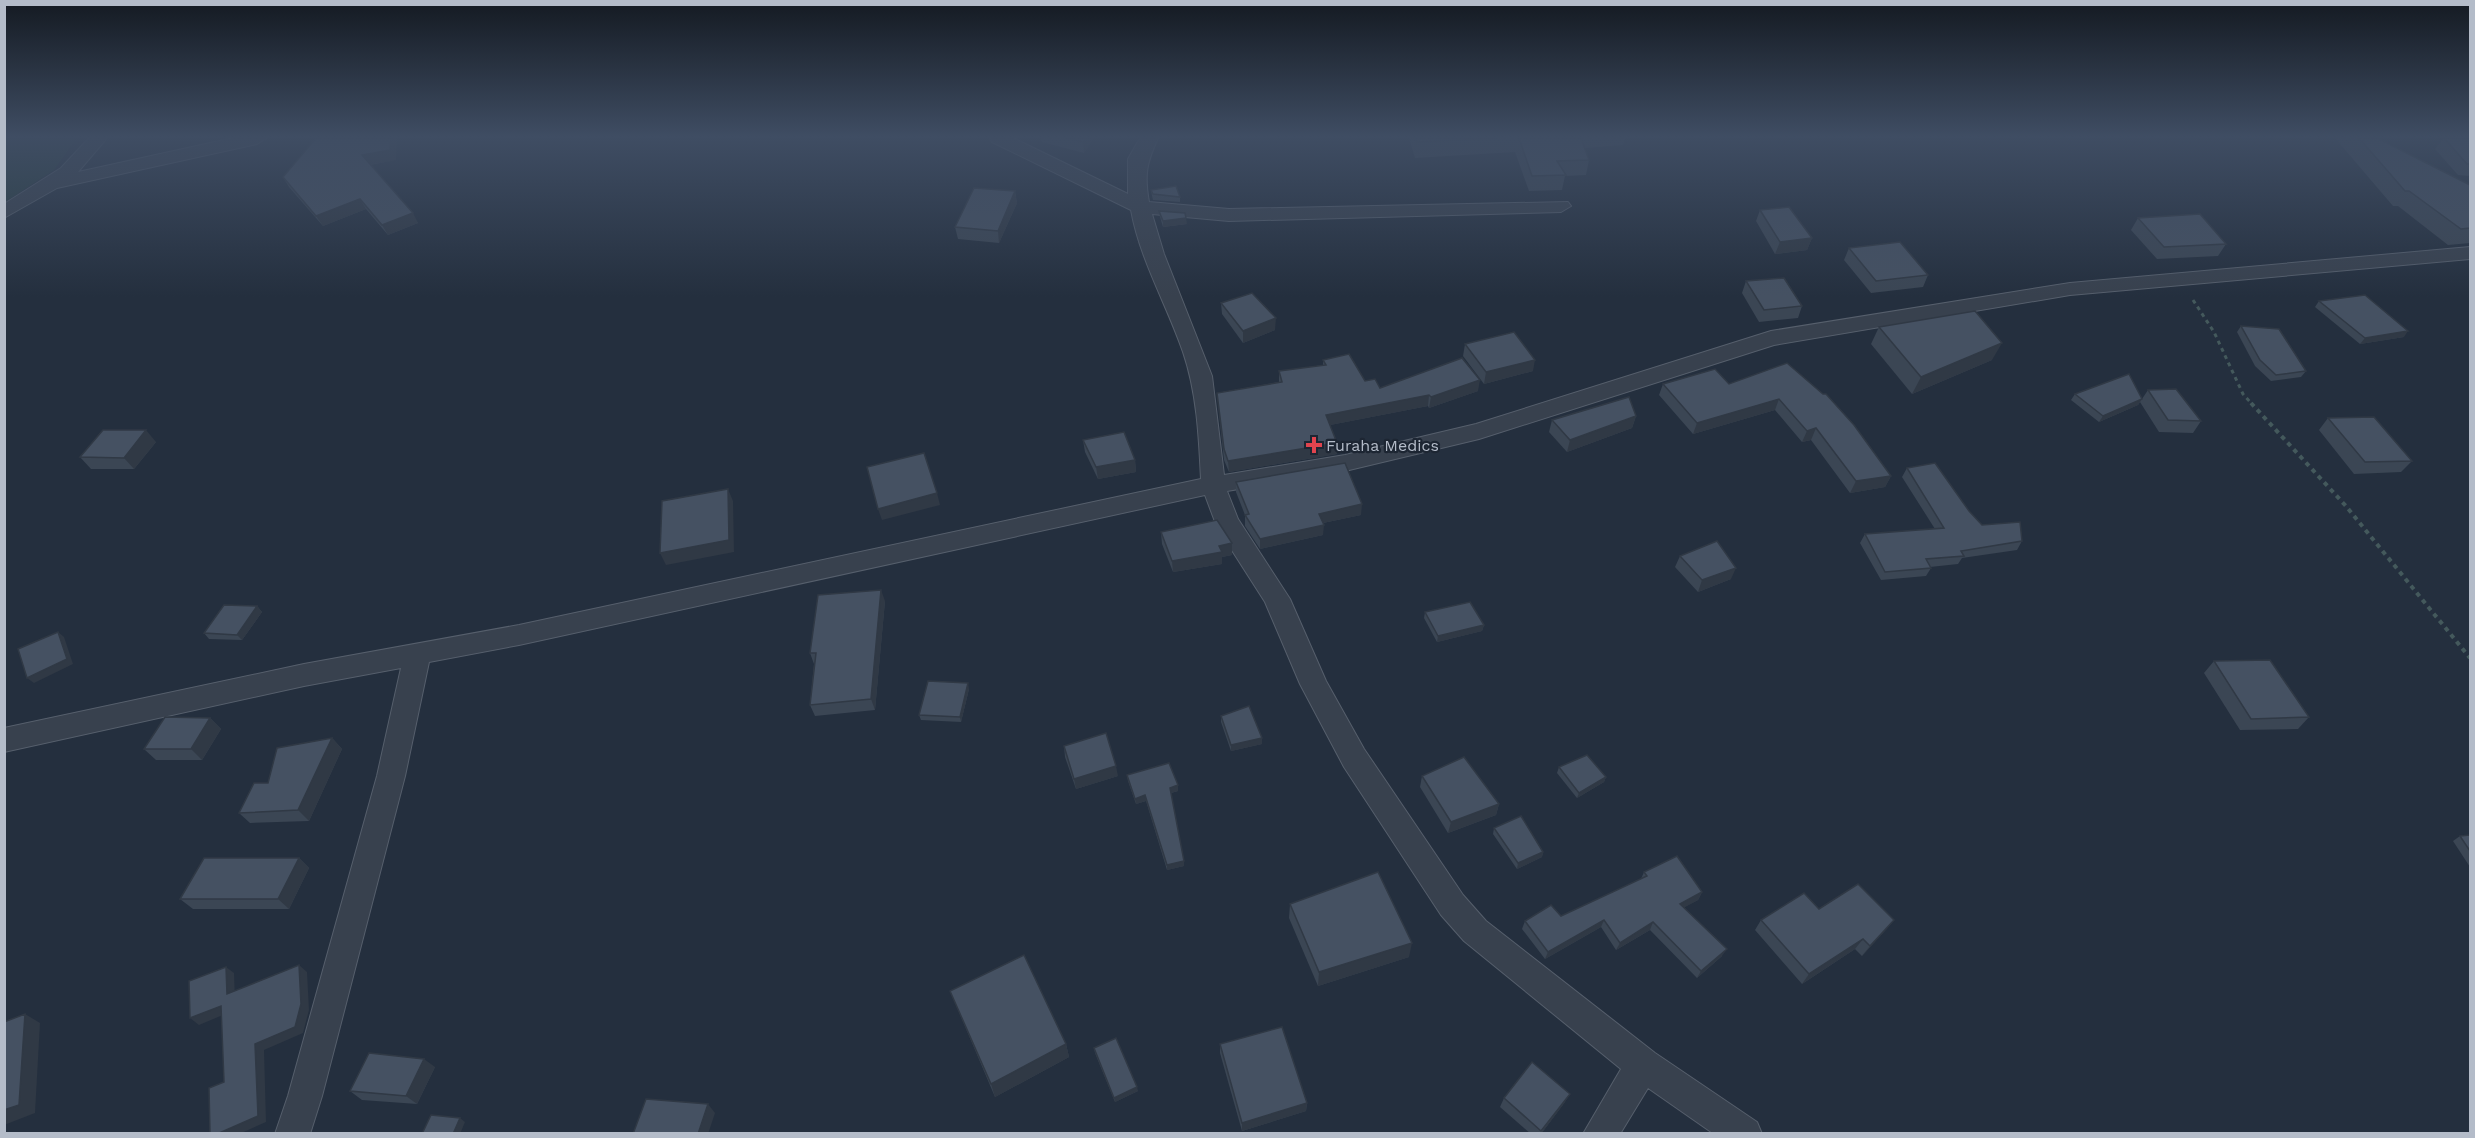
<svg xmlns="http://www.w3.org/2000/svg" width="2475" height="1138" font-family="'Work Sans',sans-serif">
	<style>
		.green { fill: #263c3f }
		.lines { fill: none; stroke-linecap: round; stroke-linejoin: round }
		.minor-casing { stroke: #565f6c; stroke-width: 2 }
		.path-far1 { stroke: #44595c; stroke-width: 3; stroke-dasharray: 4 4; stroke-linecap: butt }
		.path { stroke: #44595c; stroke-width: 4; stroke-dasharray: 4.5 4.5; stroke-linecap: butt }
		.minor { fill: #38414e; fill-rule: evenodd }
		.wall { fill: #3b4654 }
		.shaded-wall { fill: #303945 }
		.building { fill: #455162; stroke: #303945; stroke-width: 1.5 }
		.health-dot { fill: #e0444e; stroke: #1d2633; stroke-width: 2 }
		.labels { text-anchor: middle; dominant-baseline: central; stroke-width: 4.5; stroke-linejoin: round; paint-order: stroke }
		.poi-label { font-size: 16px; fill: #b4bcc9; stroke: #1d2633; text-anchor: start }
	</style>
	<rect width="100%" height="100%" fill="#242f3e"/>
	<path class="green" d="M5,138H77L54,170L5,202Z"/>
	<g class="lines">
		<defs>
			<g id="minor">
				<path d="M89,138H107L78,172L233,138H266L257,144L57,188L4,218V204L61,168Z"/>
				<path d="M990,138H1013L1128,194V159L1140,138H1158C1147,162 1144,174 1149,202L1229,209L1568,202L1571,206L1561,212L1229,221L1152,214L1164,254L1212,376L1224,475L1345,455L1476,424L1771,331L2070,283L2470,247V259L2070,295L1774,345L1479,439L1345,471L1227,491L1238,519L1290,599L1326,681L1364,749L1463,895L1486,921L1655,1053L1757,1122L1762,1134H1714L1648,1088L1620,1134H1583L1621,1069L1464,941L1441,915L1344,767L1300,684L1265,602L1217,527L1205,495L519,645L429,662L405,776L322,1096L310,1134H275L288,1096L377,776L401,668L304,686L4,752V728L304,664L519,625L1201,479C1199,437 1197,393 1183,352C1167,305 1140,260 1131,210L992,142Z"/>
			</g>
		</defs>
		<use href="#minor" class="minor-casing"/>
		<path class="path-far1" d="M2193,300L2214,332L2243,394L2252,404"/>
		<path class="path" d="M2251,403L2345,505L2470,658"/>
		<use href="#minor" class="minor"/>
	</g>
	<g class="wall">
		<path d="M1041,138H1094L1084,153L1042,142Z"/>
		<path d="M1409,138H1625L1623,145L1585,148L1589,160L1586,175L1565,176L1562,190L1529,191L1515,152L1415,158Z"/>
		<path d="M2335,138H2359L2470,185V243L2448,245L2398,206H2393Z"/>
		<path d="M2444,138L2470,139V176L2458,175L2435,149Z"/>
		<path d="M396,160L370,165L418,223L388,235L366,209L323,226L289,187L283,177Z"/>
		<path d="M1151,190L1180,197V202L1153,200L1152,196Z"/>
		<path d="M1015,191L1017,203L999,243L958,239L955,227Z"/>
		<path d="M1760,210L1812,238L1807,250L1775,254L1756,221Z"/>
		<path d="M1159,211L1187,224L1163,227L1160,217Z"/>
		<path d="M2138,218L2226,244L2218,256L2157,259L2131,230Z"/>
		<path d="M1849,248L1928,275L1923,287L1871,293L1844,260Z"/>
		<path d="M1746,281L1802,306L1798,318L1759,322L1742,293Z"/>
		<path d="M2319,301L2404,337L2360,344L2315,307Z"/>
		<path d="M1221,303L1275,330L1243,343L1222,314Z"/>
		<path d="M2241,326L2306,371L2301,377L2271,381L2255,366L2237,332Z"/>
		<path d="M1879,327L1992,360L1912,394L1871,344Z"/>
		<path d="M1465,344L1533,371L1484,384L1463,356Z"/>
		<path d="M1323,360L1380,388L1478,391L1429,408L1428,406L1330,425L1337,454L1229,472L1224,460L1218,404L1217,393L1279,382V371L1323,365Z"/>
		<path d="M1787,363L1891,476L1885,487L1850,493L1811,440L1802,442L1775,410L1693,434L1659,395L1663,384H1729Z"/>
		<path d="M2148,390L2201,421L2193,433L2159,432L2140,402L2138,405L2099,422L2071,400L2075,394L2142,399Z"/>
		<path d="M1636,416L1632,428L1567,452L1549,432L1552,420Z"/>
		<path d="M2328,418L2412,461L2401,472L2354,474L2319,430Z"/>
		<path d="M1083,440L1135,460L1136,472L1098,479L1085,452Z"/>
		<path d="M156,442L134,469H91L80,457Z"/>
		<path d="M1907,468L1969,511L1982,525L2022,541L2017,550L1962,558L1958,564L1930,567L1931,568L1926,576L1881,580L1860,543L1865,534L1935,529L1902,477Z"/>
		<path d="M1236,482L1361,515L1323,523V535L1260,549L1245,526V515L1236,492Z"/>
		<path d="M1161,532L1232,543V555L1222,557V564L1173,572L1162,544Z"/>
		<path d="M1680,556L1731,579L1698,592L1675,567Z"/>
		<path d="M885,601L875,710L815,716L810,705L814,664L810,653Z"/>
		<path d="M257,606L262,612L242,640L209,639L204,633Z"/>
		<path d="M1425,612L1484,625L1482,631L1437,642L1424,618Z"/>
		<path d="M2214,661L2309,717L2298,729L2240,730L2204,673Z"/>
		<path d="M969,689L961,722L921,720L919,715Z"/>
		<path d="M1221,716L1262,744L1231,751L1221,722Z"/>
		<path d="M210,718L221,729L202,760H156L144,749Z"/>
		<path d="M332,738L342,749L309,821L250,823L239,813Z"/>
		<path d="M1064,746L1118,776L1076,789L1065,757Z"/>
		<path d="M1559,767L1606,777L1604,782L1577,798L1557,773Z"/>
		<path d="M1127,775L1178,785V791L1171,793L1184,866L1167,870L1146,801L1136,804L1128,781Z"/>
		<path d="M1422,776L1499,804L1496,815L1448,833L1420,787Z"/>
		<path d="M1494,828L1543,852L1542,857L1517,869L1493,834Z"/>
		<path d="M2470,835V867L2453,841L2460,836Z"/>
		<path d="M299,858L309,868L289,909H193L180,899Z"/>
		<path d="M1644,872L1702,892L1698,900L1684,907L1722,956L1697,978L1650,930L1616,950L1601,927L1545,959L1522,929L1525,921L1561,916L1641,879Z"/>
		<path d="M1290,904L1409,957L1318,986L1289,918Z"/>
		<path d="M1819,909L1894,920L1862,956L1855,949L1802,984L1755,930L1761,920Z"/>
		<path d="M950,991L1066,1044L1069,1057L995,1097Z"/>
		<path d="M1220,1044L1307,1103L1306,1111L1242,1131L1220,1053Z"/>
		<path d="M1094,1048L1138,1091L1115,1102L1095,1053Z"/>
		<path d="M435,1067L417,1104L362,1100L350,1091Z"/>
		<path d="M1504,1098L1565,1102L1541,1134H1531L1500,1107Z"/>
	</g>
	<g class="shaded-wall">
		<path d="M391,138H397L396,160L367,165L362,155Z"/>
		<path d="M1086,138H1094L1084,153L1083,142Z"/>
		<path d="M1015,191L1017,203L999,243L998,231Z"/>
		<path d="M360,199L366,209L323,226L316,216Z"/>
		<path d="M413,213L418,223L388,235L382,225Z"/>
		<path d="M1186,218L1187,224L1163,227V221Z"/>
		<path d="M1812,238L1807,250L1775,254L1780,242Z"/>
		<path d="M1276,318L1275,330L1243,343V331Z"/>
		<path d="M2408,331L2404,337L2360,344L2365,338Z"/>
		<path d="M2002,343L1992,360L1912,394L1921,377Z"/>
		<path d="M1535,360L1533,371L1484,384L1486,372Z"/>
		<path d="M1480,380L1478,391L1429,408L1431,397Z"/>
		<path d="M1429,395L1428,406L1325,426L1326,415Z"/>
		<path d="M1779,399L1775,410L1693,434L1697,423Z"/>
		<path d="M2142,399L2138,405L2099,422L2103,416Z"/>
		<path d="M1636,416L1632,428L1567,452L1570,440Z"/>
		<path d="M1816,428L1811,440L1802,442L1807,431Z"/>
		<path d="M146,430L156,442L134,469L124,458Z"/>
		<path d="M1337,443V454L1229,472L1228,461Z"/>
		<path d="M1135,460L1136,472L1098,479L1096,467Z"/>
		<path d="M1891,476L1885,487L1850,493L1856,481Z"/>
		<path d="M728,489L733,501L734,552L666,565L660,553Z"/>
		<path d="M937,493L940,505L882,520L878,509Z"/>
		<path d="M1362,504L1361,515L1318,524L1319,514Z"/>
		<path d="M1324,525L1323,535L1260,549V539Z"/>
		<path d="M1232,543V555L1222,557V564L1173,572L1172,561L1219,546Z"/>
		<path d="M1736,568L1731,579L1698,592L1702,580Z"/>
		<path d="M881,590L885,601L875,710L871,699Z"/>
		<path d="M257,606L262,612L242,640L237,635Z"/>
		<path d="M1484,625L1482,631L1437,642L1438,636Z"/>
		<path d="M58,632L64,637L73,664L34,683L27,678Z"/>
		<path d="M968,683L969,689L961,722L960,717Z"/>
		<path d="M210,718L221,729L202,760L191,749Z"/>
		<path d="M332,738L342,749L309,821L298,810Z"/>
		<path d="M1262,738V744L1231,751V745Z"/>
		<path d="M1116,766L1118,776L1076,789L1074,779Z"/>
		<path d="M1606,777L1604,782L1577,798L1579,793Z"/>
		<path d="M1178,785V791L1170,793V788Z"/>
		<path d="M1145,795L1146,801L1136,804L1135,799Z"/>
		<path d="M1499,804L1496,815L1448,833L1451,822Z"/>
		<path d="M1543,852L1542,857L1517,869L1518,863Z"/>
		<path d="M299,858L309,868L289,909L278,899Z"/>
		<path d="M1184,861V866L1167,870V865Z"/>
		<path d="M1702,892L1698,900L1676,912L1680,904Z"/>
		<path d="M1604,920L1601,927L1545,959L1548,952Z"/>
		<path d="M1894,920L1886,930L1862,956L1870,946Z"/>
		<path d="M1653,922L1650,930L1616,950L1620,943Z"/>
		<path d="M1863,939L1855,949L1802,984L1809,974Z"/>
		<path d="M1412,943L1409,957L1318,986L1319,972Z"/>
		<path d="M1727,949L1722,956L1697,978L1701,971Z"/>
		<path d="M299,965L307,972L309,1010L303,1033L264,1050L266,1122L239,1134H217L255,1044Z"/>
		<path d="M226,967L234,973L235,1001L227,994Z"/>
		<path d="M221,1006L230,1012L199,1025L190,1018Z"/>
		<path d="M25,1014L40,1023L35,1113L4,1125V1110Z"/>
		<path d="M1066,1044L1069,1057L995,1097L991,1084Z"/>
		<path d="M424,1059L435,1067L417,1104L406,1096Z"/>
		<path d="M1137,1087L1138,1091L1115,1102L1114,1098Z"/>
		<path d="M1570,1094L1565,1102L1541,1134H1540Z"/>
		<path d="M1307,1103L1306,1111L1242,1131V1123Z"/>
		<path d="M708,1104L715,1113L708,1134H698Z"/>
		<path d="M460,1118L465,1122L460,1134H453Z"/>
	</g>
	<g class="building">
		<path d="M316,138H391L390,150L362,155L413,213L382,225L360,199L316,216L283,177Z"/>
		<path d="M1067,138H1086L1083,142Z"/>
		<path d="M1416,138H1498L1417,142Z"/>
		<path d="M1519,138H1581L1589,160L1557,161L1566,175L1532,176Z"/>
		<path d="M2359,138H2377L2470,185V228L2461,229L2409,191H2405Z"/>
		<path d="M2444,138L2470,139V164H2467Z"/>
		<path d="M1176,186L1180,197L1153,194L1151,190Z"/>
		<path d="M974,188L1015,191L998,231L955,227Z"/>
		<path d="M1789,207L1812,238L1780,242L1760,210Z"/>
		<path d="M1159,211L1185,213L1186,218L1163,221Z"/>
		<path d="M2200,214L2226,244L2164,247L2138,218Z"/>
		<path d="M1900,242L1928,275L1876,281L1849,248Z"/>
		<path d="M1784,278L1802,306L1764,310L1746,281Z"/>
		<path d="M1252,293L1276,318L1243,331L1221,303Z"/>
		<path d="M2365,295L2408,331L2365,338L2319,301Z"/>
		<path d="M1975,311L2002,343L1921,377L1879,327Z"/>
		<path d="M2241,326L2279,329L2306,371L2276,375L2260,360Z"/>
		<path d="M1514,332L1535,360L1486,372L1465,344Z"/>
		<path d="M1349,354L1365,381L1375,379L1380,388L1462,358L1480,380L1431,397L1429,395L1326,415L1337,443L1228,461L1224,449L1217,393L1282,382L1279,371L1326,365L1323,360Z"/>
		<path d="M1787,363L1823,394H1826L1854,425L1891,476L1856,481L1816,428L1807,431L1779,399L1697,423L1663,384L1715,369L1729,384Z"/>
		<path d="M2129,374L2142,399L2103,416L2075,394Z"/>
		<path d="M2176,389L2201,421L2168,420L2148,390Z"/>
		<path d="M1629,397L1636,416L1570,440L1552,420Z"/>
		<path d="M2374,417L2412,461L2365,462L2328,418Z"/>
		<path d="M103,430H146L124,458L80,457Z"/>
		<path d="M1124,432L1135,460L1096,467L1083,440Z"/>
		<path d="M924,453L937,493L878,509L867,467Z"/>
		<path d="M1345,463L1362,504L1319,514L1324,525L1260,539L1245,515L1249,514L1236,482Z"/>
		<path d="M1935,463L1969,511L1982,525L2020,522L2022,541L1961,551L1964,556L1926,559L1931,568L1885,572L1865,534L1944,528L1907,468Z"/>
		<path d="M728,489L729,540L660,553L662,501Z"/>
		<path d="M1217,520L1232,543L1219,546L1222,552L1172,561L1161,532Z"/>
		<path d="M1717,541L1736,568L1702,580L1680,556Z"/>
		<path d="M881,590L871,699L810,705L816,653H810L818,595Z"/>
		<path d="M1470,602L1484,625L1438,636L1425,612Z"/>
		<path d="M224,605L257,606L237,635L204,633Z"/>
		<path d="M58,632L67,659L27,678L18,649Z"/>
		<path d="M2270,660L2309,717L2251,719L2214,661Z"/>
		<path d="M928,681L968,683L960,717L919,715Z"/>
		<path d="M1249,706L1262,738L1231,745L1221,716Z"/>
		<path d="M165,717L210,718L191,749H144Z"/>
		<path d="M1106,733L1116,766L1074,779L1064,746Z"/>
		<path d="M332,738L298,810L239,813L254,783H268L277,748Z"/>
		<path d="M1587,755L1606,777L1579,793L1559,767Z"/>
		<path d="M1464,757L1499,804L1451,822L1422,776Z"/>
		<path d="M1169,763L1178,785L1170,788L1184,861L1167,865L1145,795L1135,799L1127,775Z"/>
		<path d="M1521,816L1543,852L1518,863L1494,828Z"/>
		<path d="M2470,835V851L2460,836Z"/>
		<path d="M1677,856L1702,892L1680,904L1727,949L1701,971L1653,922L1620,943L1604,920L1548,952L1525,921L1551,905L1561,916L1647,876L1644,872Z"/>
		<path d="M204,858H299L278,899H180Z"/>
		<path d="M1378,872L1412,943L1319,972L1290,904Z"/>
		<path d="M1858,884L1894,920L1870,946L1863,939L1809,974L1761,920L1804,893L1819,909Z"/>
		<path d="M1024,955L1066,1044L991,1084L950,991Z"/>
		<path d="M299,965L301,1004L295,1027L255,1044L258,1116L217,1134H210L209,1088L224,1082L221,1006L190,1018L189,981L226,967L227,994Z"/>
		<path d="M25,1014L19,1105L4,1110V1022Z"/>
		<path d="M1282,1027L1307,1103L1242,1123L1220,1044Z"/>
		<path d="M1116,1038L1137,1087L1114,1098L1094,1048Z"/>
		<path d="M369,1053L424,1059L406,1096L350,1091Z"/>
		<path d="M1532,1062L1570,1094L1541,1131L1504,1098Z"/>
		<path d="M646,1099L708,1104L698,1134H633Z"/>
		<path d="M431,1115L460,1118L453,1134H422Z"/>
	</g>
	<linearGradient id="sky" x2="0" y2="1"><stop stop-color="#141a22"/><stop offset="0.46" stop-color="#3f4d63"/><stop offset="1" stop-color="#3f4d63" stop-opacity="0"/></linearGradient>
	<rect width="2475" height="297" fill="url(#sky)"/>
	<path class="health-dot" d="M1311 436h6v6h6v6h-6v6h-6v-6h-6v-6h6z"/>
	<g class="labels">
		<g class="poi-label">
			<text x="1326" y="445">Furaha Medics</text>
		</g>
	</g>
	<rect width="2475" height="1138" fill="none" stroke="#b4bcc9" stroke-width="12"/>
</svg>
